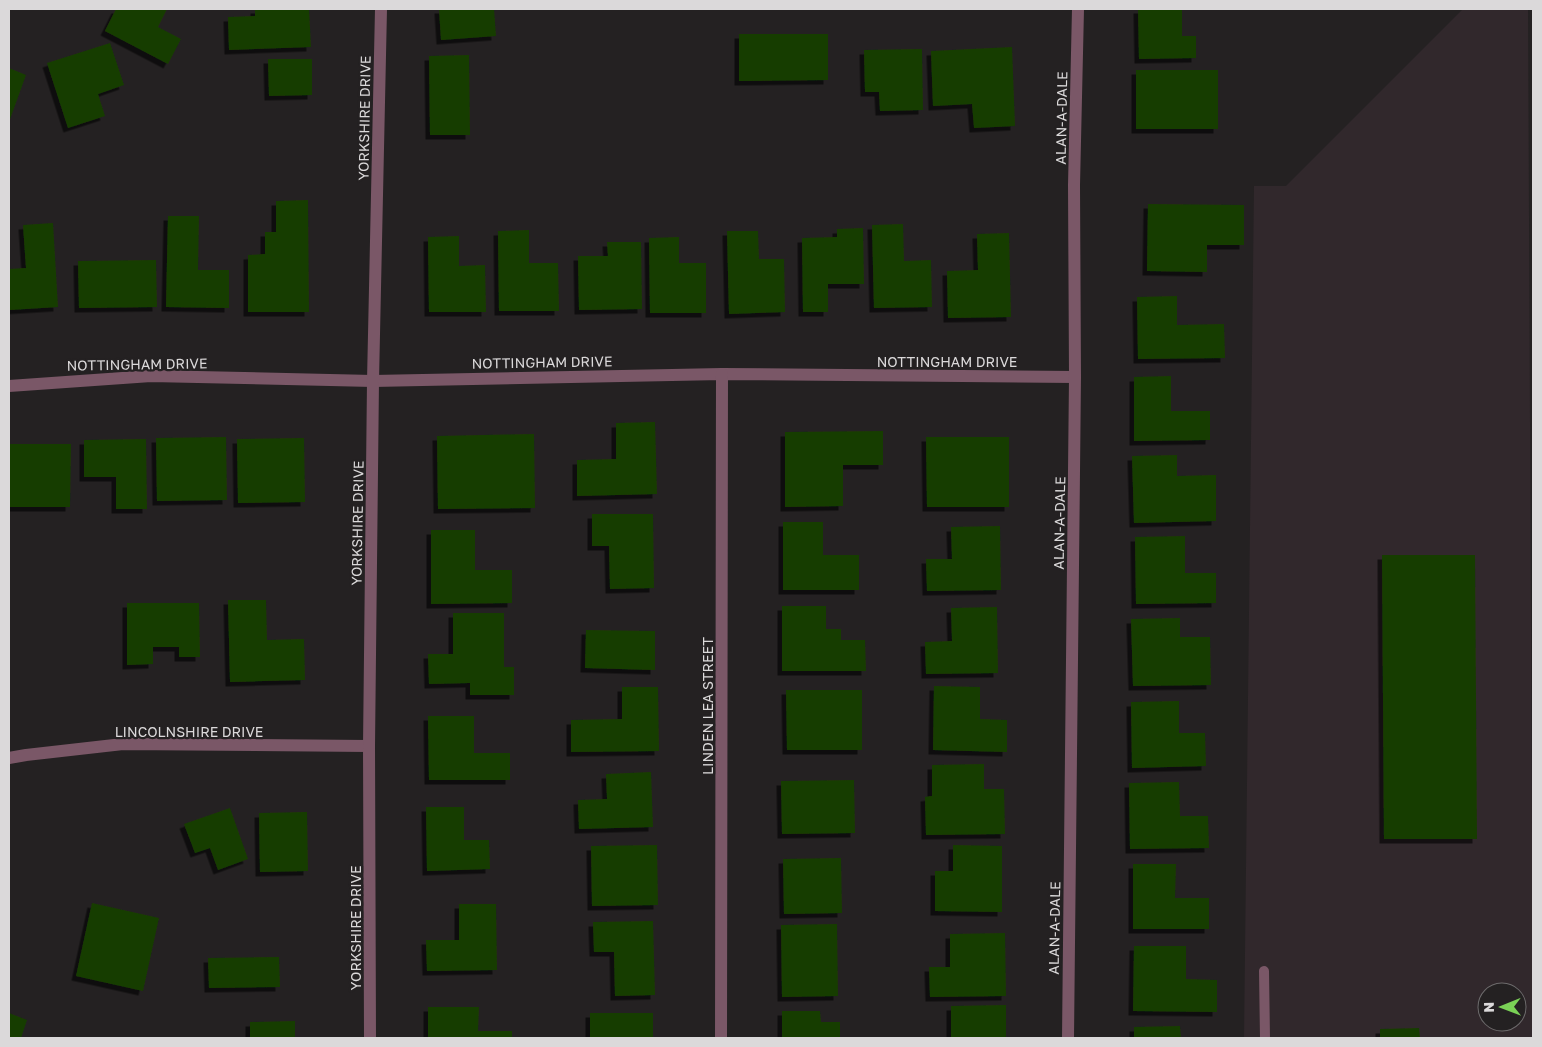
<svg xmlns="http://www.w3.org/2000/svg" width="1542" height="1047" font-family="'Golos Text',sans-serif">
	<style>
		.built { fill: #31282c; fill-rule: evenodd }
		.building { fill: #193d06; filter: url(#shadow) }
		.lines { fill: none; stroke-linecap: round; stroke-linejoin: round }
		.lane { stroke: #7a5767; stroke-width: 10 }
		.street { stroke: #7a5767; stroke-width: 12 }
		.labels { text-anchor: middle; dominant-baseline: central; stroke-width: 4.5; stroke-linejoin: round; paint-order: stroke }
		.street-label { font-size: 14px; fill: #dbd9da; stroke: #242122 }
	</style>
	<defs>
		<filter id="shadow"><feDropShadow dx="-4.5" dy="4.5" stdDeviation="0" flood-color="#0009"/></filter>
	</defs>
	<rect width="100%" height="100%" fill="#242122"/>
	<path class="built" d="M1463,9H1528L1533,1038H1244L1254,186H1286ZM1487,992H1517V1022H1487Z"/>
	<g class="building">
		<path d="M116,9H167L158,27L181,39L168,64L105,31Z"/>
		<path d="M255,9H309L311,47L229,50L228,17L255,16Z"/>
		<path d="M439,9H494L496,36L441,40Z"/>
		<path d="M1138,9H1182V36H1196V58L1139,59Z"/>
		<path d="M739,34H828V80L739,81Z"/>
		<path d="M110,43L124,85L98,94L105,116L68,128L47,63Z"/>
		<path d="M1012,47L1015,126L974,128L972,104L933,106L931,51Z"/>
		<path d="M922,49L923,110L880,111L879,92H865L864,50Z"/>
		<path d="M469,55L470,135H430L429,56Z"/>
		<path d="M268,59H312V95L269,96Z"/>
		<path d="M9,68L26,75L9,122Z"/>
		<rect x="1136" y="70" width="82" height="59"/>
		<path d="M308,200L309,312H248V255L265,254V232H276V201Z"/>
		<path d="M1148,204L1244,205V245H1207V272L1147,271Z"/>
		<path d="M168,216H199L198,270H229V308L166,307Z"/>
		<path d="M53,223L58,307L9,310V269L26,268L23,225Z"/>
		<path d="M903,224L904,261L931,260L932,307L874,308L872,225Z"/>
		<path d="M863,228L864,284H828V312H803L802,238L837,237V229Z"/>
		<path d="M529,230V263H558L559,311H499L498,231Z"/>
		<path d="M727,231H758L759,259H784L785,312L729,314Z"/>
		<path d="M1009,233L1011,317L948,318L947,271L978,270L977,234Z"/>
		<path d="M459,236V266L485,265L486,312H429L428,237Z"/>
		<path d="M679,237V263H706V313H650L649,238Z"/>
		<path d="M607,242H641L642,309L579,310L578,256H608Z"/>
		<path d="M156,260L157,307L79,308L78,261Z"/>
		<path d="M1177,296V325L1224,324L1225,358L1138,359L1137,297Z"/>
		<path d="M1171,376V411H1210V440L1134,441V377Z"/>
		<path d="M655,422L657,494L577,496V460L616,459V423Z"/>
		<path d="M883,431V465H843V506L785,507V432Z"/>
		<path d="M534,434L535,508L438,509L437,436Z"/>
		<path d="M226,437L227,500L157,501L156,438Z"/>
		<path d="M926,437H1009V507H927Z"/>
		<path d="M304,438L305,502L238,503L237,439Z"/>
		<path d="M146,439L147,509H116V477H84V440Z"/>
		<path d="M9,444H71L70,507H9Z"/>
		<path d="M1177,455V476L1216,475V521L1134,523L1132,456Z"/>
		<path d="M592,514H653L654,588L610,589L609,546H592Z"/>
		<path d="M783,522H823V555H859V590H783Z"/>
		<path d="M1000,526L1001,590L927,591L926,559H952L951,527Z"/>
		<path d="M431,530H475V570H512V603L431,604Z"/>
		<path d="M1185,536V573H1216V603L1136,604L1135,537Z"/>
		<path d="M1382,555H1475L1477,839H1384Z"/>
		<path d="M228,600H266L267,640L304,639L305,680L230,682Z"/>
		<path d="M127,603H199L200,657H179V647H153V664L127,665Z"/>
		<path d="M782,606H826V629H841V640H865L866,671H782Z"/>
		<path d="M997,607L998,673L926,674L925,642L952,641L951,608Z"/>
		<path d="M453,613H504V667H514V695H470V683L429,684L428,654H453Z"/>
		<path d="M1180,618V637H1210L1211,685L1133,686L1131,619Z"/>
		<path d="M586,630L655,631V670L585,668Z"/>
		<path d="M934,686L980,687V719L1007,720V752L933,750Z"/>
		<path d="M622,687H658L659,751L571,752V720L622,719Z"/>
		<path d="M786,690H862V750H787Z"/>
		<path d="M1179,701V733H1205L1206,766L1132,768L1131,702Z"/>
		<path d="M428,716H474V753H510V780H429Z"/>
		<path d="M984,764V789H1004L1005,834L926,835L925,797L932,796V765Z"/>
		<path d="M651,772L653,827L579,829L578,800L607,799L606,774Z"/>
		<path d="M854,780L855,833L782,834L781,781Z"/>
		<path d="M1179,782L1180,816H1208L1209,848L1130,849L1129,783Z"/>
		<path d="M426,807H464V840H489L490,869L427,871Z"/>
		<path d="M230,808L248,859L218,870L210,848L195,853L184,824Z"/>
		<path d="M307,812L308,871L260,872L259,813Z"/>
		<path d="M657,845L658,905L592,906L591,846Z"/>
		<path d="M953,845L1002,846V912L935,911V871H953Z"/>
		<path d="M841,858L842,913L784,914L783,859Z"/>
		<path d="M1133,864H1176L1175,898H1209V929H1133Z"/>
		<path d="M92,903L159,918L143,991L76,976Z"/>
		<path d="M459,904H496L497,970L427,971L426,940H459Z"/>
		<path d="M653,921L655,995L615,996L614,952H594L593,922Z"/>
		<path d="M837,924L838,996L782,997L781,925Z"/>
		<path d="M1005,933L1006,996L930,997L929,967H950V934Z"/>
		<path d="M1134,946H1186V979L1217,980V1012L1133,1011Z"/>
		<path d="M279,957L280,987L209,988L208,958Z"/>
		<path d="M1006,1005V1038H951V1006Z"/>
		<path d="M428,1007H479L478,1031H512V1038H428Z"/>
		<path d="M782,1011H820L821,1022H840V1038H782Z"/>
		<path d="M9,1013L27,1020L21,1038H9Z"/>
		<rect x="590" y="1013" width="63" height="25"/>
		<path d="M295,1021V1038H250V1022Z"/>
		<path d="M1180,1026L1181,1038H1134V1027Z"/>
		<path d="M1419,1028L1420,1038H1380V1029Z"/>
	</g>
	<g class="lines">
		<path class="lane" d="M1264,971L1265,1038"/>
		<g class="street">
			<path d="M9,386L151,376L373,381L722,374L1075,377"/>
			<path d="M9,758L26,755L123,744L369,746"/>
			<path d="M370,1038L369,746L373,381L381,9"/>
			<path d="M721,1038L722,374"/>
			<path d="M1068,1038L1075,377L1074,185L1078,9"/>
		</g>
	</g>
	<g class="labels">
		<g class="street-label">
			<text transform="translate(364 118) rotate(-89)">YORKSHIRE DRIVE</text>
			<text transform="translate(1061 118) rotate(-89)">ALAN-A-DALE</text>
			<text x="947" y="361">NOTTINGHAM DRIVE</text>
			<text transform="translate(542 362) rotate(-1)">NOTTINGHAM DRIVE</text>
			<text transform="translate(137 364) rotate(-1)">NOTTINGHAM DRIVE</text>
			<text transform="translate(357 523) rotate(-89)">YORKSHIRE DRIVE</text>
			<text transform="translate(1059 523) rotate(-89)">ALAN-A-DALE</text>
			<text transform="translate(707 706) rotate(-90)">LINDEN LEA STREET</text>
			<text x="189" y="731">LINCOLNSHIRE DRIVE</text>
			<text transform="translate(355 928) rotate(-90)">YORKSHIRE DRIVE</text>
			<text transform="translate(1054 928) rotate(-89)">ALAN-A-DALE</text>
		</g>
	</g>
	<rect width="1542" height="1047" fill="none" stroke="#dbd9da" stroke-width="20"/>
	<g transform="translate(1502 1007) rotate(269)"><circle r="24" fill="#242122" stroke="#6d6b6c"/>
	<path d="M0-4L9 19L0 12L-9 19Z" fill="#7ad156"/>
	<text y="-8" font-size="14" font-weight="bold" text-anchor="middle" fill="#dbd9da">N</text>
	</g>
</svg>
